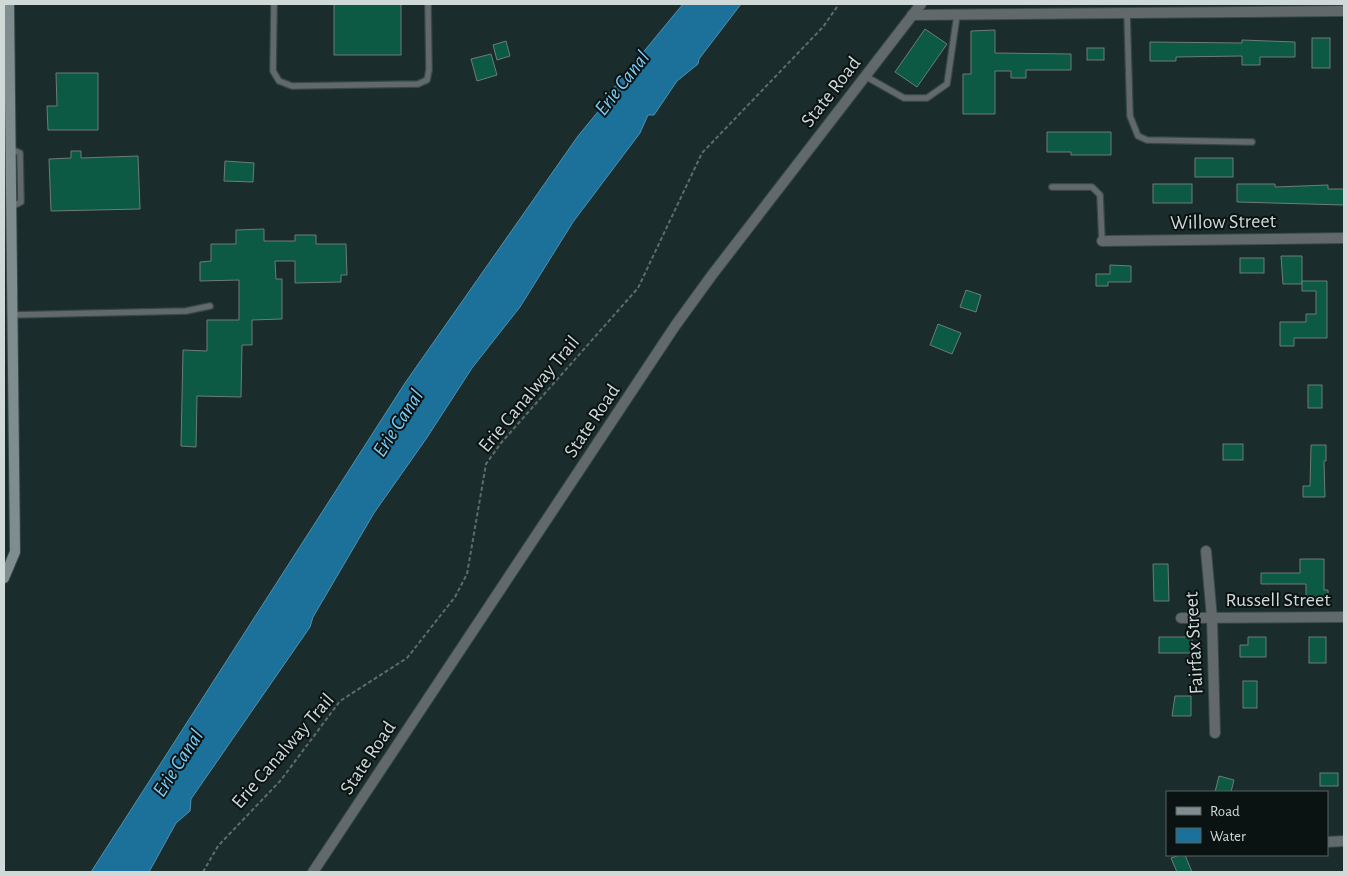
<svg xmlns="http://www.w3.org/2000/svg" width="1348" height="876" font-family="'Alegreya Sans',sans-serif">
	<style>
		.water { fill: #1b719a; stroke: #5190ad }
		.building { fill: #0c5a44; stroke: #6c7d76 }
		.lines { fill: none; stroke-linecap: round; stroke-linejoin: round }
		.lane-casing { stroke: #374847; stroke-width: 8 }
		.street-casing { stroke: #374847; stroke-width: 12 }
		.secondary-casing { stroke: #374847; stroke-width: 12 }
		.path { stroke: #5e6d6c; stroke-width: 2; stroke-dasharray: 4 2.5; stroke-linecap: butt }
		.lane { stroke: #61696b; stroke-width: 5.5 }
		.street { stroke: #61696b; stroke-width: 10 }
		.secondary { stroke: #808d90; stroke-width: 10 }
		.labels { text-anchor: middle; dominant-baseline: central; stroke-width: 4; stroke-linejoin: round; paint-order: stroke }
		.street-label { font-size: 20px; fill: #ced9d8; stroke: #0b1312 }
		.water-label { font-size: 21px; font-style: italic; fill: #7acdfb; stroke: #0b1312 }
	</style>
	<rect width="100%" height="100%" fill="#1a2c2b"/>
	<path class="water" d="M683,4H741L699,59L698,64L677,81L654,115H648L640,133L573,222L520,307L472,368L426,439L374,513L313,617L310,627L191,799L190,811L176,823L149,872H91L405,383L578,136L601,108L607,96Z"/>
	<g class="building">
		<rect x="334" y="4" width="67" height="51"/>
		<path d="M925,29L947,44L917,87L895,72Z"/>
		<path d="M995,30V53L1071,54V70H1026V78H1011V71H995V114H963V74H971V31Z"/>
		<rect x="1312" y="38" width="18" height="30"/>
		<path d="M1242,40L1295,42V57H1260V65H1242V56L1176,57V61H1150V42L1242,43Z"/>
		<path d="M506,41L510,56L497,60L493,45Z"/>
		<rect x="1087" y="48" width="17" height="12"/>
		<path d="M491,54L497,75L477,81L471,59Z"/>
		<path d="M56,73H98V130H48L47,106H57Z"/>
		<path d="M1047,132H1111V155H1071V152H1047Z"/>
		<path d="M71,151H81V158L138,156L140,209L51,211L49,159L71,158Z"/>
		<rect x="1195" y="158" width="38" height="19"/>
		<path d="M225,161L254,163L253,182L224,181Z"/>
		<rect x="1153" y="184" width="39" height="19"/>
		<path d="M1237,184H1275V187L1328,185V189H1344V205L1237,202Z"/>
		<path d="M264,229V241H295V235H316V244H346L347,275H341V282L295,283V261H275L276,279H282V319L252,320V345H242L241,397L197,396L196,447L181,446L183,350L207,351V320H239V280L200,281V262L211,261V244H236V230Z"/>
		<path d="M1281,256H1302V284H1283Z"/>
		<rect x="1240" y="258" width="24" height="15"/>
		<path d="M1110,265L1131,266V282H1108V286H1096V274H1110Z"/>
		<path d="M1302,281H1327V338H1294V346H1280V322H1306V314H1316V291H1302Z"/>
		<path d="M966,290L981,295L976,312L960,307Z"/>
		<path d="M938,324L961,333L952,354L930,345Z"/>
		<rect x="1308" y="385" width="14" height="23"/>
		<rect x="1223" y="444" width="20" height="16"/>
		<path d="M1311,445H1326V461H1324L1325,497H1303V486H1310Z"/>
		<path d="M1300,559H1324V590H1328V601H1306V584H1261V573H1300Z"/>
		<path d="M1153,564H1168L1169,601H1154Z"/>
		<rect x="1159" y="637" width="33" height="16"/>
		<path d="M1248,637H1266V657H1240V645H1248Z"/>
		<rect x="1309" y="637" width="17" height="26"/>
		<rect x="1243" y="681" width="14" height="27"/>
		<path d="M1175,696H1191V716H1172Z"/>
		<rect x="1320" y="773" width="18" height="13"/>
		<path d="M1219,776L1234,780L1231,792H1215Z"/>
		<path d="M1180,855H1185L1192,872H1177L1171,858Z"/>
	</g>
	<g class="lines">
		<defs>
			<g id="lane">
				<path d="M274,4L273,71L279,81L292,86L418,84L427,80L429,70L428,4"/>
				<path d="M1127,13L1130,116L1138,136L1147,140L1252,142"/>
				<path d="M865,76L904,98H927L947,84L957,15"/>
				<path d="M11,149L20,153L21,202L11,207"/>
				<path d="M1052,187H1092L1100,195L1102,241"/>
				<path d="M11,315L186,311L210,306"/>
			</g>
			<g id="street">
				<path d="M912,15L1344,11"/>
				<path d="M1102,241L1344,238"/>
				<path d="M1206,551L1212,618L1215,733"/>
				<path d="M1181,618L1344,617"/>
				<path d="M1327,842L1344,841"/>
				<path d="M313,872L675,326L712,275L921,4"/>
			</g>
			<path id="secondary" d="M4,578L15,552L9,4"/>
		</defs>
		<use href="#lane" class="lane-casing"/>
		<use href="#street" class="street-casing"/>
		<use href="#secondary" class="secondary-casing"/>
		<path class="path" d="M203,872L218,846L281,780L340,701L407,658L455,597L467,574L486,464L501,443L638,288L702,153L823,27L839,4"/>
		<use href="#lane" class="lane"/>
		<use href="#street" class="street"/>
		<use href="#secondary" class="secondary"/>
	</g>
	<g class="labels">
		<g class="street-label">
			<text transform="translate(831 92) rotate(-52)">State Road</text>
			<text transform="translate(1223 222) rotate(-1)">Willow Street</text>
			<text transform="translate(529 394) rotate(-50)">Erie Canalway Trail</text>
			<text transform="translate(592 421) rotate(-56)">State Road</text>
			<text x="1278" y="600">Russell Street</text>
			<text transform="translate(1194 643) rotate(-93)">Fairfax Street</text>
			<text transform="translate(283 751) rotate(-49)">Erie Canalway Trail</text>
			<text transform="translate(368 758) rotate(-56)">State Road</text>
		</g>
		<g class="water-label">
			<text transform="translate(622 83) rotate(-52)">Erie Canal</text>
			<text transform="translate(398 423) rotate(-57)">Erie Canal</text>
			<text transform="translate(178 763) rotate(-57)">Erie Canal</text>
		</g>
	</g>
	<rect width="1348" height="876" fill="none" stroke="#ced9d8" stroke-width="10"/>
	<rect x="1166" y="791" width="162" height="65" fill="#0b1312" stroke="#596261"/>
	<rect x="1176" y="807" width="25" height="8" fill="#808d90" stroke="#596261"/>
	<text x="1210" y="816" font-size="15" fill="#ced9d8">Road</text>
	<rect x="1176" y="828" width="25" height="15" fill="#1b719a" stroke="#596261"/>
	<text x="1210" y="841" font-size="15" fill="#ced9d8">Water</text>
</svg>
